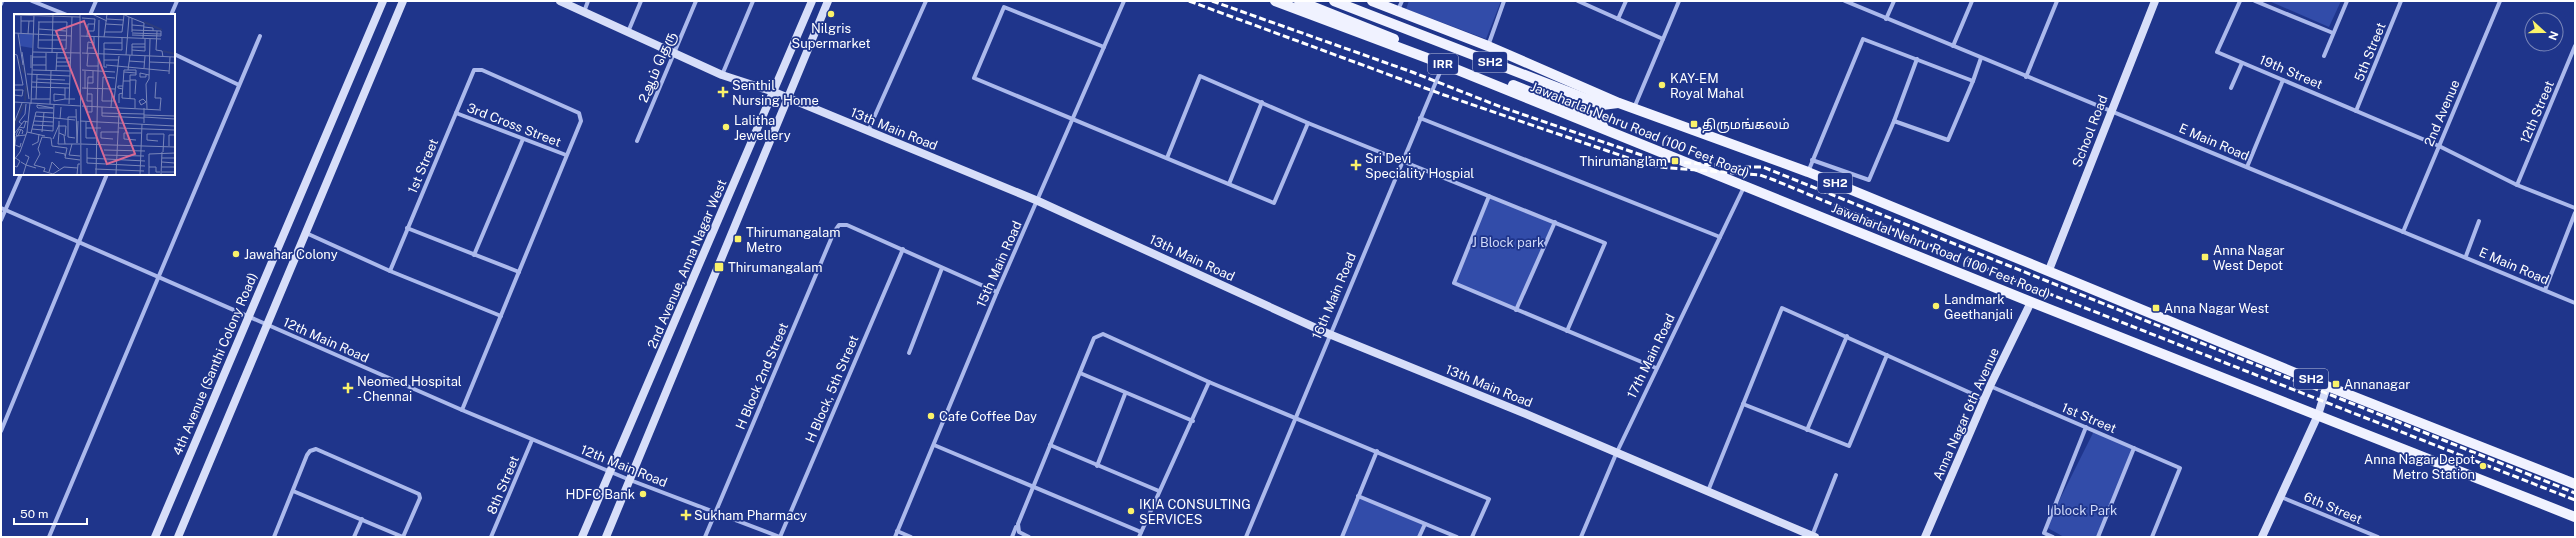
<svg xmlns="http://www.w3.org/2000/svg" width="2576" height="538" font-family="'Public Sans','Noto Sans Tamil',sans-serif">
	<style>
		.green { fill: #324ca9 }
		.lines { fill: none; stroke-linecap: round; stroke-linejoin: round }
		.street { stroke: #abb9ec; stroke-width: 4 }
		.secondary { stroke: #d7def9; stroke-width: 8 }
		.primary { stroke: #f0f2ff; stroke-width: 10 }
		.rail { stroke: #fff; stroke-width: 3; stroke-dasharray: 7 3; stroke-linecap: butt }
		.poi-dot { fill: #faf26a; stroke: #1f358b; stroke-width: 1.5 }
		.labels { text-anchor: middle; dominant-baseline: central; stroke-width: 3.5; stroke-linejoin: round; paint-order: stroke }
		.shield { fill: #1f358b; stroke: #bcc2dc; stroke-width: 1 }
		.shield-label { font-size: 12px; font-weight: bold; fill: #fff }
		.poi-label { font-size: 13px; fill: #fff; stroke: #1f358b; text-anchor: start }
		.street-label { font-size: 13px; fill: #fff; stroke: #1f358b }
		.park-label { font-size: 13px; fill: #d0d9f9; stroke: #1f358b }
		.inset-river { fill: none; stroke: #2c3c7d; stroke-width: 2 }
		.inset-road { fill: none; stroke: #7986b9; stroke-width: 1 }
		.view { fill: #d76994; fill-opacity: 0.15; stroke: #d76994; stroke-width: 2 }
		.inset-edge { fill: none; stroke: #fff; stroke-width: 2 }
	</style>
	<rect width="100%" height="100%" fill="#1f358b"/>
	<g class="green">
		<path d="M1409,1H1501L1486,39L1406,9Z"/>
		<path d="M2269,1H2341L2329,27Z"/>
		<path d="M1489,196L1555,222L1516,310L1454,283Z"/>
		<path d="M2094,431L2134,448L2098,537H2064L2046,527Z"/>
		<path d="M1358,496L1425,524L1419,537H1342Z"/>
	</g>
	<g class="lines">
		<g class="street">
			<path d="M32,1L67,15"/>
			<path d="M1578,1L1663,39"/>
			<path d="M1845,1L2575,303"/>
			<path d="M2240,1L2217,52L2439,146L2517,185L2575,208"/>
			<path d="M2255,1L2333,33"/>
			<path d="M1,4L2,1"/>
			<path d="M1398,10L1402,1"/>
			<path d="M584,12L588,1"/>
			<path d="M90,15L96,1"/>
			<path d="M171,15L177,1"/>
			<path d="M1618,19L1626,1"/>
			<path d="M1886,19L1894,1"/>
			<path d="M628,32L641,1"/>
			<path d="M1488,46L1504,1"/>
			<path d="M1953,46L1972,1"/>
			<path d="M1104,47L1004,7L974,78L1274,203L1308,123"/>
			<path d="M174,54L239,85"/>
			<path d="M2324,56L2347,1"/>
			<path d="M722,75L753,1"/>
			<path d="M2026,77L2057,1"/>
			<path d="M2231,88L2242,63"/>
			<path d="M1634,108L1679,1"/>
			<path d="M2356,111L2401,1"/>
			<path d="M456,113L566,155"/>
			<path d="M1420,118L1720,237"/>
			<path d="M1894,121L1917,59"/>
			<path d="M868,131L926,1"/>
			<path d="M637,141L696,1"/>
			<path d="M1167,158L1200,76L1308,123L1605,243L1567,331"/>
			<path d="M1812,160L1869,180L1894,121L1948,140L1973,81"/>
			<path d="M2247,167L2283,80"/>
			<path d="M1808,172L1863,39L1973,81L1981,58"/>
			<path d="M1229,184L1262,102"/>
			<path d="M2517,185L2575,46"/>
			<path d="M1489,196L1454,283L1656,368"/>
			<path d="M1,208L462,410L630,480L780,537"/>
			<path d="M1,220L21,174"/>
			<path d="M407,228L519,272"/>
			<path d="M2403,232L2500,1"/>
			<path d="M306,233L390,271L501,316"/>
			<path d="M474,255L523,139"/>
			<path d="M2466,256L2479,221"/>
			<path d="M390,271L474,70H482L579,113L581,121L462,410"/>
			<path d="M2545,290L2575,213"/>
			<path d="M1516,310L1555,222"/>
			<path d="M909,353L942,268"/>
			<path d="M1080,373L1193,421"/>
			<path d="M1990,386L2180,468L2152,537"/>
			<path d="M1743,404L1849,446L1887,355"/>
			<path d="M1807,430L1847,336"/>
			<path d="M1,431L107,174"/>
			<path d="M934,445L1141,532"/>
			<path d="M1050,445L1159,491"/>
			<path d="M1097,466L1125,394"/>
			<path d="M293,491L403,537"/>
			<path d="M1708,491L1782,308L1984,399"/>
			<path d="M1358,496L1457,537"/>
			<path d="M2281,497L2378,537"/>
			<path d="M897,531L911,537"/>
			<path d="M1812,536L1836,475"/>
			<path d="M49,537L260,36"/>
			<path d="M274,537L307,455L310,451L316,449L419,494L420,498L403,537"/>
			<path d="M354,537L362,519"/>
			<path d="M491,537L532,440"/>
			<path d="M705,537L834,232L839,225H847L997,292"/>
			<path d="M780,537L903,249"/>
			<path d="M895,537L997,292L1124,1"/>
			<path d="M1012,537L1016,527"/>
			<path d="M1029,537L1019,532L1018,524L1094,338L1103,334L1209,382L1489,499L1472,537"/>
			<path d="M1139,537L1209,382"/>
			<path d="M1246,537L1443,65"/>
			<path d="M1342,537L1377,451"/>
			<path d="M1419,537L1425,524"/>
			<path d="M1581,537L1616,454L1744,187"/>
			<path d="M2053,537L2044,533L2086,427"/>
			<path d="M2098,537L2134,448"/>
		</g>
		<g class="secondary">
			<path d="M560,1L722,75L774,92L1038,201L1329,334L1526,414L1815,537"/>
			<path d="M2049,270L2155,1"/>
			<path d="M155,537L383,1"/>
			<path d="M178,537L403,1"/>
			<path d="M582,537L812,1"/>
			<path d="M606,537L828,1"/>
			<path d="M1925,537L1990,386L2031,302"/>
			<path d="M2262,537L2318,415L2327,386"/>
		</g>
		<g class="primary">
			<path d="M1275,1L1443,64L2031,302L2575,517"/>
			<path d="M1299,1L1394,39"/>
			<path d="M1334,1L1602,105L1618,103"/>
			<path d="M1372,1L1488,46L1619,103L1808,172L2327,386L2575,484"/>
			<path d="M1513,85L1592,116L1603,126"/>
		</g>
		<g class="rail">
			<path d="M1189,1L1444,95L1634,160L1659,167L1760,175L1774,180L2019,282L2575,500"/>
			<path d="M1212,1L1412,72L1501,107L1656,160L1737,167H1763L2575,493"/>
		</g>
	</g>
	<g class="poi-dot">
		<circle cx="831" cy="14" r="4"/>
		<circle cx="1662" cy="85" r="4"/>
		<path d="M721 86h4v4h4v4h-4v4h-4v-4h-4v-4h4z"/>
		<rect x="1690" y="120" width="8" height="8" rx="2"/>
		<circle cx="726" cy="127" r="4"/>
		<rect x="1671" y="157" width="8" height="8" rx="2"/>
		<path d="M1354 159h4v4h4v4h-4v4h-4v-4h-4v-4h4z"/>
		<rect x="734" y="235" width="8" height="8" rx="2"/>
		<circle cx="236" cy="254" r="4"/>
		<rect x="2201" y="253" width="8" height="8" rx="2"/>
		<rect x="714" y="262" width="10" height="10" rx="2"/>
		<circle cx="1936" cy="306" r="4"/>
		<rect x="2152" y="304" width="8" height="8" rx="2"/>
		<rect x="2332" y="380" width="8" height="8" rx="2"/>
		<path d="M346 382h4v4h4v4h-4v4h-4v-4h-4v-4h4z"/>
		<circle cx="931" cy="416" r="4"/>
		<circle cx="2483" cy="466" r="4"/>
		<circle cx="643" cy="494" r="4"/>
		<circle cx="1131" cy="511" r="4"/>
		<path d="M684 509h4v4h4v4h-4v4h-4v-4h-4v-4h4z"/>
	</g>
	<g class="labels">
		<g class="shield">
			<rect x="1473" y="52" width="34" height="20" rx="3"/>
			<rect x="1428" y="54" width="30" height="20" rx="3"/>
			<rect x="1818" y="173" width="34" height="20" rx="3"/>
			<rect x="2294" y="369" width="34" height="20" rx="3"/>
		</g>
		<g class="shield-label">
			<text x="1490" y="62">SH2</text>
			<text x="1443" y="64">IRR</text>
			<text x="1835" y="183">SH2</text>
			<text x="2311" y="379">SH2</text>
		</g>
		<g class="poi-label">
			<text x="831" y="28" text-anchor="middle">Nilgris<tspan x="831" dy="15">Supermarket</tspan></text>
			<text x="1670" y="78">KAY-EM<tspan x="1670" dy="15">Royal Mahal</tspan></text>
			<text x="732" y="85">Senthil<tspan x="732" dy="15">Nursing Home</tspan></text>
			<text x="734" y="120">Lalitha<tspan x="734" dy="15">Jewellery</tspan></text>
			<text x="1702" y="124">திருமங்கலம்</text>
			<text x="1365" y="158">Sri Devi<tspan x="1365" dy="15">Speciality Hospial</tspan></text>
			<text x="1667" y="161" text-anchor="end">Thirumanglam</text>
			<text x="746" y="232">Thirumangalam<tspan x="746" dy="15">Metro</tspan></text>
			<text x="2213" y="250">Anna Nagar<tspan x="2213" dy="15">West Depot</tspan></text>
			<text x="244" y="254">Jawahar Colony</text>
			<text x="728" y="267">Thirumangalam</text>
			<text x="1944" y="299">Landmark<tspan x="1944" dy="15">Geethanjali</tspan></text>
			<text x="2164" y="308">Anna Nagar West</text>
			<text x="357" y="381">Neomed Hospital<tspan x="357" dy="15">- Chennai</tspan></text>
			<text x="2344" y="384">Annanagar</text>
			<text x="939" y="416">Cafe Coffee Day</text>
			<text x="2475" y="459" text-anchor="end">Anna Nagar Depot<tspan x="2475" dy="15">Metro Station</tspan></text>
			<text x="635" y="494" text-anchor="end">HDFC Bank</text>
			<text x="1139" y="504">IKIA CONSULTING<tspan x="1139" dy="15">SERVICES</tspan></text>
			<text x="694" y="515">Sukham Pharmacy</text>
		</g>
		<g class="street-label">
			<text transform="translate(2370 52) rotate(-68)">5th Street</text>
			<text transform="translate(657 67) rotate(-67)">2ஆம் தெரு</text>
			<text transform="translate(2291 72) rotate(23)">19th Street</text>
			<text transform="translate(2537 112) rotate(-67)">12th Street</text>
			<text transform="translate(2442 113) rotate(-67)">2nd Avenue</text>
			<text transform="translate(514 125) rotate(21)">3rd Cross Street</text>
			<text transform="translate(894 129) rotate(22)">13th Main Road</text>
			<text transform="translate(1640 130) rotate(22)">Jawaharlal Nehru Road (100 Feet Road)</text>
			<text transform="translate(2090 131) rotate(-69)">School Road</text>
			<text transform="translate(2214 142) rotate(23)">E Main Road</text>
			<text transform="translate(423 166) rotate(-67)">1st Street</text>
			<text transform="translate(1941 251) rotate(22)">Jawaharlal Nehru Road (100 Feet Road)</text>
			<text transform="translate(1192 258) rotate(25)">13th Main Road</text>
			<text transform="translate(687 264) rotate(-67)">2nd Avenue, Anna Nagar West</text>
			<text transform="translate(999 264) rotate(-66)">15th Main Road</text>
			<text transform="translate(2514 266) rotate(23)">E Main Road</text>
			<text transform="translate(1334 296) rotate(-67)">16th Main Road</text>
			<text transform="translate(326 340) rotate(24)">12th Main Road</text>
			<text transform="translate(1651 356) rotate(-64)">17th Main Road</text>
			<text transform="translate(215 364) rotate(-67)">4th Avenue (Santhi Colony Road)</text>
			<text transform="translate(762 376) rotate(-67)">H Block 2nd Street</text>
			<text transform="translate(1489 386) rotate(22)">13th Main Road</text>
			<text transform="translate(832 389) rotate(-67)">H Block, 5th Street</text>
			<text transform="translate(1966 414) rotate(-66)">Anna Nagar 6th Avenue</text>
			<text transform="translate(2089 418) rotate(23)">1st Street</text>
			<text transform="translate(624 466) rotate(22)">12th Main Road</text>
			<text transform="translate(503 485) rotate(-67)">8th Street</text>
			<text transform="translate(2333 508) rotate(23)">6th Street</text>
		</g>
		<g class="park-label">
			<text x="1508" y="242">J Block park</text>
			<text x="2082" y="510">I block Park</text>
		</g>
	</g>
	<g transform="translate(14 14)">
		<rect width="161" height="161" fill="#1f358b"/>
		<path d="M5,19L19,20L18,34L6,32Z" fill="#324ca9"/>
		<path class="inset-river" d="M130,8L148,16M149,37L161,40M5,45L10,59M11,87L12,72M0,113L10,90"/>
		<path class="inset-road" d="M66,0L67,161M78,0L93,7M109,0L115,3L112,41M0,1L66,3M115,3L130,9L129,24M68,4L81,5L80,17H73M93,5L110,6M7,7H20M24,8H53M25,8L24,34L52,35L53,8M92,10L109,11M118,11L130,12M130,13L139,14V17M25,15L52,17M118,16L147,17V20M143,17L142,36L148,37L149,43M91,18H108L110,1M118,18V4M0,19L57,22M4,19L9,51M7,19V2M118,19L147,20M14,20L15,7M118,21L147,22V20M67,22L147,25M73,23L74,10H80M90,23L93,0M24,26H52M118,33H131M74,34H80V23M90,35L108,36V24M118,36L131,37V25M8,38L15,85M19,38L66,39M38,39L39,0M68,39L161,43M0,40L3,41L9,71H0M73,40L74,28L80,29M74,40L73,52H84M116,41L114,56H110L108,84L121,85V94M118,41V30H131M19,43H32M43,44H57M90,46H104M115,47L130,48M43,48H57M136,48L161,49M19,51H32M92,51L155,57M42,52H56M93,53H90V29H108M17,54V41M130,54L131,42M19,56L56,57M68,56L101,58M114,56H122V61H116V67M32,57V39M42,57L43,39M110,58L122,59M13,60L56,62M155,60L156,43M132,61V63H126V59L135,61M23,65L51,66M116,66H122L121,80M109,67H116V85M18,68L56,70M142,68L141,84H147L146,95M73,69H79V57M18,73L56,74M51,74V85H61M68,74L101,75M71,75V57M109,75L104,74V72H109M0,76H9L8,82L0,81M73,80H78V98H73V92M17,85H36M22,85L23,61M51,85L40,87V80L51,81M78,87H73L74,63H79M97,87H100L105,42M97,87H88L89,63L101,64M0,88L67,92M132,88L129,85L125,87L127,91L132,88M105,89V80L109,79M17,90L20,0M36,90L37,57M55,90L58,3M23,91V93L24,94H39L23,91M68,92L147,96M88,93V102L130,104M97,93L98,81M130,94V109M62,95L63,129M133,95L132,70L135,65L136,25M88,99L130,100M130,101L161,102M21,102L61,106M130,103L161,105M46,105L47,93M20,107L39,108M45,107V119L50,121L51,130H66M66,107L161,112M72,108V124H82M0,109L8,89M8,110L5,108L11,100L12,90M19,111L39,112M45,112H52L51,122M5,113L10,114L12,107M72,114H87M105,114L161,116M7,115L4,122L2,121L5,115L8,116L9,117L8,120M18,115L39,117L40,90M13,118L31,122M28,118L30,98M17,119L22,98L40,99M45,119L44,130H51M0,120L10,107L14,108M61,124L54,123V103H62M39,125L45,111M99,125L87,124V118H105M122,126L110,125V119H127M144,127L133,126V120H150M7,129L6,133L1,131L2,122L12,121M63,129L64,107M58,130L55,141L66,142M67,130L161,133M18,131L24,128L25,120M155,132V121H161M73,134V149L131,152M90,136L131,137M41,138L51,140V142M149,138L150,120M89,141L130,142M73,144L131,147M148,144H161M0,146L6,138L13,118L16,89M7,148L12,151L15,143L11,141M148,148L161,149M0,152L3,153L6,147L0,143M135,153H142V158H146M148,153H161M81,155L130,157M29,157L39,160L50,153L64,154M30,157L31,154L20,151L26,140L24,135L28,123L37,124L38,132L53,134L51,144L66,146M35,158L38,148L45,155M148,158H161M102,160L105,99M9,161L12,151L22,154M63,161L64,150H66M82,161L85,6M126,161L128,110M135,161V140L161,139M147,161L148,138"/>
		<path class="view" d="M70,7L121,140L93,150L42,17Z"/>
		<rect width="161" height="161" class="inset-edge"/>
	</g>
	<rect width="2576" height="538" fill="none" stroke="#ffffff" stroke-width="4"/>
	<g transform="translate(2544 32) rotate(111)"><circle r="19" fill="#1f358b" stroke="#7986b9"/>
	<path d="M0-3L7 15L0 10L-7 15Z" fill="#faf26a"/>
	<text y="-6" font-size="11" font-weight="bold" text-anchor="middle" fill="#ffffff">N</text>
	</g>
	<path d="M14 518v6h73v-6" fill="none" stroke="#ffffff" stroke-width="2"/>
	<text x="20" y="518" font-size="12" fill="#ffffff" stroke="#1f358b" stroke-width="3" paint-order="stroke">50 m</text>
</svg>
